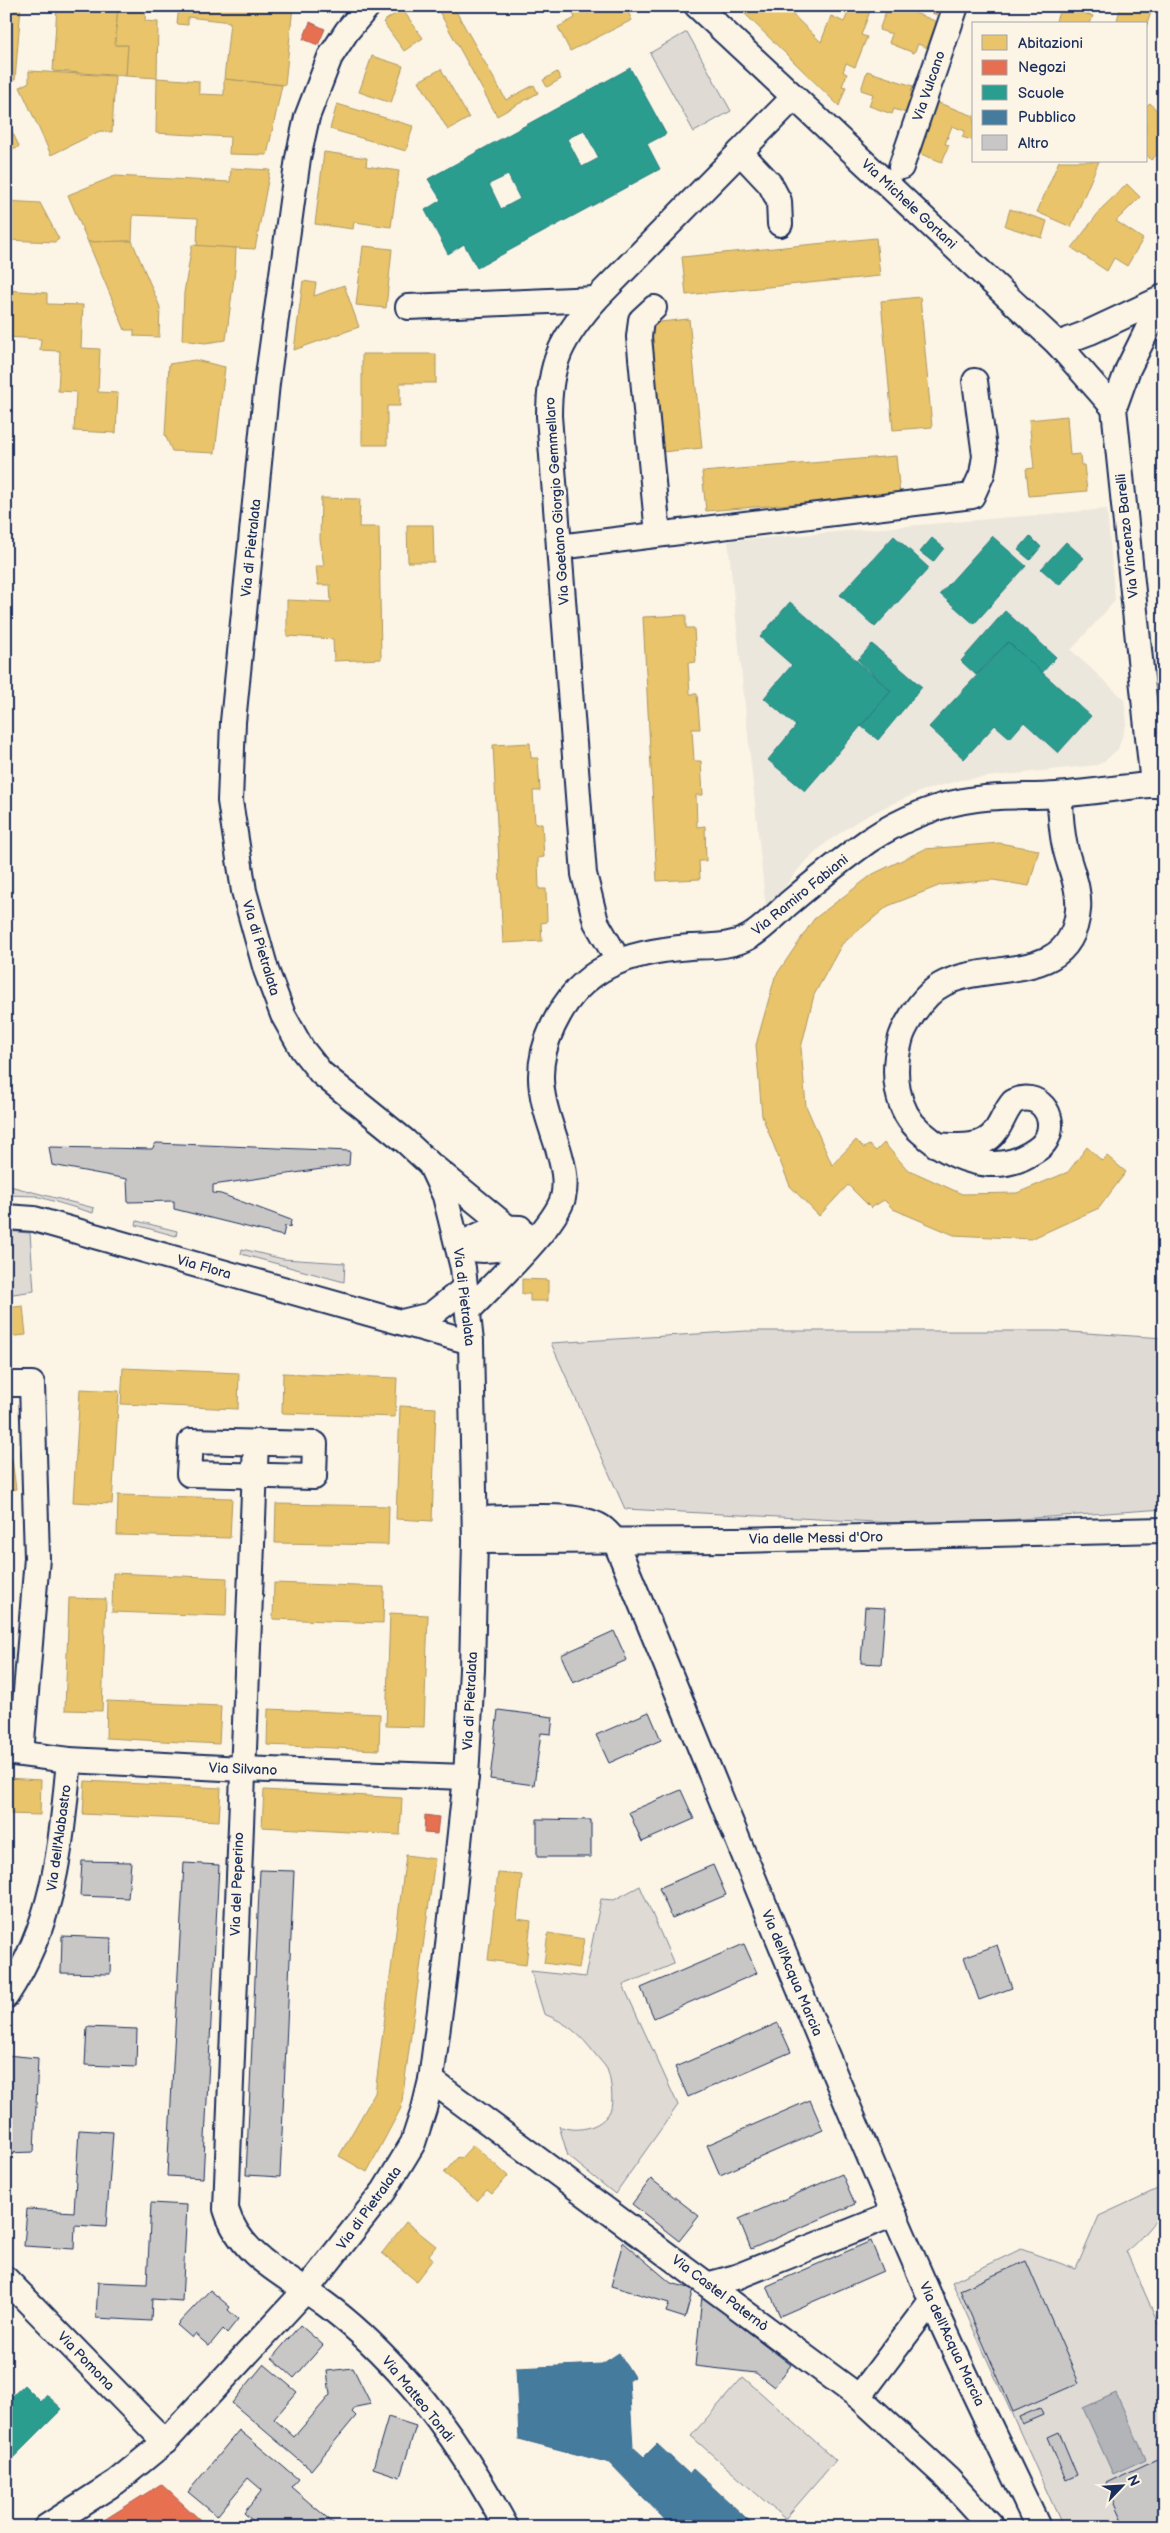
<svg xmlns="http://www.w3.org/2000/svg" width="1170" height="2533" font-family="'Balsamiq Sans',sans-serif">
	<style>
		.built { fill: #ece7dc }
		.green { fill: #dfdbd4; stroke: #7d8599 }
		.water { fill: #b2b4b8; stroke: #767f94 }
		.homes { fill: #e9c46a; stroke: #ab9766 }
		.shops { fill: #e76f51; stroke: #aa5c55 }
		.schools { fill: #2a9d8f; stroke: #267c80; fill-rule: evenodd }
		.public { fill: #457b9d; stroke: #38648a }
		.building { fill: #c8c7c6; stroke: #1b2f5e }
		.lines { fill: none; stroke-linecap: round; stroke-linejoin: round }
		.minor-casing { stroke: #1b2f5e; stroke-width: 28 }
		.minor { stroke: #fcf5e5; stroke-width: 24 }
		.labels { text-anchor: middle; dominant-baseline: central; stroke-width: 5; stroke-linejoin: round; paint-order: stroke }
		.street-label { font-size: 14px; fill: #1b2f5e; stroke: #fcf5e5 }
	</style>
	<rect width="100%" height="100%" fill="#fcf5e5"/>
	<filter id="ink" filterUnits="userSpaceOnUse"><feTurbulence type="fractalNoise" baseFrequency=".02" numOctaves="2"/><feDisplacementMap in="SourceGraphic" scale="10" xChannelSelector="R" yChannelSelector="G"/><feConvolveMatrix kernelMatrix="1 2 1 2 8 2 1 2 1" color-interpolation-filters="sRGB"/></filter>
	<g filter="url(#ink)">
		<path class="built" d="M1107,509L1115,601L1071,650L1124,699L1127,722L1118,749L1105,761L1097,765L960,780L922,791L889,805L856,822L827,842L802,865L766,911L728,541Z"/>
		<g class="green">
			<path d="M687,32L731,111L694,132L650,53Z"/>
			<path d="M6,1185L94,1208L93,1213L36,1196L6,1195Z"/>
			<path d="M137,1221L177,1231L176,1236L136,1225Z"/>
			<path d="M6,1231L30,1233L34,1291L6,1295Z"/>
			<path d="M242,1249L283,1259L345,1263L344,1282L241,1254Z"/>
			<path d="M746,1331H1055L1164,1338V1509L933,1525L625,1509L551,1343Z"/>
			<path d="M640,1886L674,1964L623,1985L678,2105L615,2194L568,2156L559,2126C575,2133 601,2129 610,2111C614,2101 611,2079 607,2069C604,2064 598,2058 595,2054C580,2034 567,2023 544,2014L531,1971L585,1977L601,1899L614,1900Z"/>
			<path d="M1164,2186V2214C1154,2219 1140,2242 1126,2251L1164,2336V2527H1063L952,2282L1021,2249L1076,2269L1099,2216Z"/>
			<path d="M743,2377L836,2460L785,2519L691,2436Z"/>
		</g>
		<path class="water" d="M1116,2393L1146,2459L1113,2474L1083,2408Z"/>
		<g class="homes">
			<path d="M6,6H21L15,80H6Z"/>
			<path d="M57,6H118L115,45H128L126,76L53,71Z"/>
			<path d="M118,6H146L145,21L158,22L157,78L126,76L128,45H115Z"/>
			<path d="M179,6H293L285,85L224,79L230,22L188,17V25L177,24Z"/>
			<path d="M436,6H453L506,100L534,85L538,93L497,116Z"/>
			<path d="M570,6H597L599,9L605,6H625L632,20L570,51L558,27L575,18Z"/>
			<path d="M737,6H784L821,42L831,16L844,22L851,6H872L861,35L867,37L855,67L846,63L843,72L847,74L842,86L846,87L839,106Z"/>
			<path d="M888,6H898L940,23L930,49L918,44L914,53L889,43L892,34L879,30Z"/>
			<path d="M930,6H949L945,18L932,13L934,8Z"/>
			<path d="M1061,6L1093,16L1090,24H1055Z"/>
			<path d="M1121,6H1153L1146,27V24H1116Z"/>
			<path d="M402,9L423,38L404,51L383,22Z"/>
			<path d="M372,56L403,66L391,103L359,92Z"/>
			<path d="M441,69L469,118L448,130L419,81Z"/>
			<path d="M29,71L115,76L112,132L100,131L51,155L20,87L29,82Z"/>
			<path d="M867,71L913,86L911,92L919,95L912,115L894,109L892,114L869,106L873,94L861,90Z"/>
			<path d="M557,72L561,79L547,87L543,80Z"/>
			<path d="M157,78L199,81V94L224,95V79L282,85L267,155L229,154L230,137L156,133Z"/>
			<path d="M936,102L974,116V141L962,137L965,131L952,126L945,144L949,145L942,162L918,153Z"/>
			<path d="M1150,103L1164,118V148L1151,160L1146,154V106Z"/>
			<path d="M337,104L413,126L406,151L330,129Z"/>
			<path d="M6,119L19,146L16,149L6,148Z"/>
			<path d="M324,152L367,158L366,166L399,171L391,227L354,222L353,229L315,224Z"/>
			<path d="M1059,161H1099L1071,227L1037,212Z"/>
			<path d="M231,168L270,170L255,249L197,246L198,218L133,215L132,241L88,242L68,195L115,176L230,182Z"/>
			<path d="M1127,184L1140,197L1116,221L1143,239L1127,266L1114,258L1107,271L1072,248L1102,208Z"/>
			<path d="M6,201L40,203L59,239L55,242L6,240Z"/>
			<path d="M1010,209L1047,221L1042,238L1005,226Z"/>
			<path d="M876,238L880,276L686,295L682,257Z"/>
			<path d="M132,241L160,307L159,337L134,336V330H125L88,242Z"/>
			<path d="M192,245L236,248L235,270L226,340L205,343L182,340L184,293Z"/>
			<path d="M363,246L392,249L386,308L356,305Z"/>
			<path d="M303,281L316,283L314,296L344,285L359,327L294,350Z"/>
			<path d="M6,290L47,293V304L83,305L81,348L100,349L98,392L118,393L116,433L74,431L76,392L58,391L60,351L40,350L41,339L6,337Z"/>
			<path d="M920,297L932,427L893,430L881,301Z"/>
			<path d="M689,319L702,448L662,452L650,323Z"/>
			<path d="M362,354H436V383H400V406H387V445H362Z"/>
			<path d="M195,360L225,367L215,453L172,451L165,435L169,364Z"/>
			<path d="M1067,416L1070,455L1080,454L1081,465H1084L1087,491L1029,496L1026,469L1034,468L1029,420Z"/>
			<path d="M896,456L900,495L706,511L702,472Z"/>
			<path d="M1164,491V559L1158,492Z"/>
			<path d="M321,498L360,499L359,527H379L381,659L334,661L333,639L287,636V600L331,602L330,585H318L316,566H324L320,539Z"/>
			<path d="M407,525H433L434,562H408Z"/>
			<path d="M686,615V628H694L696,662L688,663L690,694H697L700,729H692L694,761H701L703,795H696L697,827L705,826L706,861H699L700,879L657,881L643,617Z"/>
			<path d="M530,743L531,758H538L540,791H533L535,824H542L544,857L538,858L539,889H546L547,922L541,923L542,941L503,943L493,745Z"/>
			<path d="M999,843L1039,850L1029,886L993,880L941,885L888,906L842,944L814,995L801,1048L806,1106L832,1165L856,1140L864,1148L869,1145L876,1151L884,1143L907,1169L962,1194L1017,1193L1068,1172L1087,1147L1102,1161L1107,1156L1126,1172L1099,1208L1031,1239L954,1235L893,1209L884,1200L871,1208L848,1185L819,1216L790,1186L762,1116L756,1045L775,977L814,919L873,874L925,849Z"/>
			<path d="M522,1279L548,1280V1301H530V1294H522Z"/>
			<path d="M23,1306L26,1335L6,1337V1308Z"/>
			<path d="M123,1368L239,1373L238,1409L121,1404Z"/>
			<path d="M283,1373L397,1378L395,1417L282,1413Z"/>
			<path d="M80,1389L119,1391L112,1504L73,1502Z"/>
			<path d="M400,1406L436,1408L432,1521L396,1519Z"/>
			<path d="M12,1459L16,1489L6,1491V1460Z"/>
			<path d="M118,1495L232,1498L230,1538L117,1535Z"/>
			<path d="M276,1504L389,1506L388,1545L275,1543Z"/>
			<path d="M113,1573L227,1578L226,1616L112,1612Z"/>
			<path d="M274,1583L384,1587L383,1623L273,1619Z"/>
			<path d="M69,1598L106,1599L102,1711L65,1710Z"/>
			<path d="M390,1613L428,1615L424,1727L386,1726Z"/>
			<path d="M107,1701L221,1706L219,1744L106,1738Z"/>
			<path d="M268,1709L380,1714L379,1750L267,1745Z"/>
			<path d="M6,1778L41,1780L40,1815L6,1814Z"/>
			<path d="M85,1781L221,1788L219,1821L83,1814Z"/>
			<path d="M264,1790L402,1798L400,1835L262,1827Z"/>
			<path d="M406,1855L435,1859L401,2108L367,2172L339,2156L375,2093Z"/>
			<path d="M498,1873L522,1875L517,1919L531,1921L526,1965L488,1960Z"/>
			<path d="M548,1933L584,1939L579,1968L544,1963Z"/>
			<path d="M473,2145L508,2176L492,2194L487,2190L477,2201L444,2173L458,2157L461,2158Z"/>
			<path d="M406,2222L436,2246L429,2255L433,2259L416,2281L382,2253Z"/>
		</g>
		<g class="shops">
			<path d="M310,22L325,29L318,45L303,39Z"/>
			<path d="M425,1815L439,1817L437,1834L424,1833Z"/>
			<path d="M161,2484L208,2527H93Z"/>
		</g>
		<g class="schools">
			<path d="M630,68L666,134L647,144L660,169L477,268L464,244L448,254L425,210L441,200L428,179ZM584,130L599,158L582,167L567,139ZM508,175L520,199L501,209L489,184Z"/>
			<path d="M894,536L929,568L875,627L840,595Z"/>
			<path d="M992,536L1026,566L974,624L940,594Z"/>
			<path d="M1030,536L1041,547L1030,560L1018,550Z"/>
			<path d="M932,538L944,548L933,562L920,552Z"/>
			<path d="M1066,542L1084,558L1059,585L1041,569Z"/>
			<path d="M790,602L891,691L805,791L768,760L796,726L764,698L792,665L760,637Z"/>
			<path d="M1005,611L1056,657L1042,673L1008,642L976,675L961,661Z"/>
			<path d="M1008,642L1091,716L1058,753L1024,722L1010,738L995,725L964,759L929,727Z"/>
			<path d="M872,644L922,687L878,740L861,726L891,691L858,660Z"/>
			<path d="M24,2385L41,2402L47,2395L62,2409L6,2465V2402Z"/>
		</g>
		<path class="public" d="M619,2353L634,2377L629,2380L633,2447L644,2457L657,2444L689,2474L693,2469L756,2527H669L670,2525L610,2463L519,2439L516,2368L602,2364Z"/>
		<g class="building">
			<path d="M156,1143L350,1151L349,1165L213,1185V1193L221,1194L291,1220L290,1227L285,1226L283,1236L174,1209V1201L128,1202L127,1179L52,1165L49,1147L152,1149Z"/>
			<path d="M865,1607L885,1608L881,1664L861,1663Z"/>
			<path d="M614,1631L627,1660L573,1683L561,1655Z"/>
			<path d="M498,1710L553,1717L551,1734L541,1733L534,1785L490,1779Z"/>
			<path d="M649,1712L661,1740L609,1763L596,1735Z"/>
			<path d="M681,1790L694,1819L642,1842L629,1812Z"/>
			<path d="M537,1819L591,1820V1857H537Z"/>
			<path d="M82,1861L131,1862L128,1898L80,1896Z"/>
			<path d="M184,1863L219,1865L203,2178L167,2176Z"/>
			<path d="M713,1865L726,1895L672,1918L659,1888Z"/>
			<path d="M260,1870L294,1871L280,2177L246,2175Z"/>
			<path d="M62,1936L111,1938L110,1974L61,1973Z"/>
			<path d="M744,1944L757,1973L654,2018L641,1988Z"/>
			<path d="M997,1945L1012,1988L979,2000L964,1957Z"/>
			<path d="M778,2023L791,2052L688,2097L675,2067Z"/>
			<path d="M87,2027L137,2029L136,2067L85,2065Z"/>
			<path d="M6,2055L38,2058L34,2152L6,2153Z"/>
			<path d="M810,2100L823,2130L720,2175L707,2145Z"/>
			<path d="M79,2130L113,2132L106,2227L75,2225L74,2249L24,2246L27,2209L74,2212Z"/>
			<path d="M842,2174L855,2204L751,2249L739,2219Z"/>
			<path d="M651,2179L699,2216L679,2241L632,2204Z"/>
			<path d="M151,2203L187,2205L182,2301L152,2299L151,2321L96,2318L98,2282L147,2284Z"/>
			<path d="M871,2241L883,2271L780,2316L767,2286Z"/>
			<path d="M623,2242L671,2283L693,2289L685,2318L666,2312L669,2303L611,2286Z"/>
			<path d="M1026,2261L1079,2383L1013,2412L960,2290Z"/>
			<path d="M210,2290L230,2307L228,2310L238,2319L227,2333L223,2329L209,2346L195,2334L192,2338L177,2325Z"/>
			<path d="M702,2296L791,2365L774,2387L756,2373L695,2366Z"/>
			<path d="M300,2325L323,2345L294,2378L272,2358Z"/>
			<path d="M264,2364L297,2392L274,2419L294,2437L330,2395L327,2371L353,2368L371,2404L356,2407L352,2412L356,2416L311,2470L232,2403Z"/>
			<path d="M1040,2408L1043,2415L1022,2424L1019,2417Z"/>
			<path d="M388,2417L416,2426L400,2477L373,2468Z"/>
			<path d="M239,2430L298,2479L291,2487L338,2527H260L244,2513L262,2490L248,2478L217,2516L188,2492Z"/>
			<path d="M1059,2432L1077,2475L1066,2480L1048,2437Z"/>
			<path d="M1159,2458L1164,2469V2522L1153,2527H1126L1106,2483Z"/>
		</g>
		<g class="lines">
			<defs>
				<g id="minor">
					<path d="M697,6L1058,344L1114,408"/>
					<path d="M740,152L770,184L779,201L780,224"/>
					<path d="M901,167L956,6"/>
					<path d="M408,307L596,299"/>
					<path d="M654,308L641,320L639,337L658,534"/>
					<path d="M1058,344L1090,332L1163,298"/>
					<path d="M559,547L972,496L982,474L985,456L975,381"/>
					<path d="M1153,785L1114,408L1128,369L1164,296"/>
					<path d="M618,960L596,922L584,874L549,416C549,363 561,339 596,299L794,97"/>
					<path d="M936,1145C955,1146 982,1150 995,1132C1002,1123 1005,1111 1013,1102C1037,1089 1058,1115 1047,1138C1043,1147 1035,1151 1028,1155C992,1176 949,1157 921,1132C895,1110 892,1072 900,1041C902,1031 908,1022 913,1014C921,1002 932,989 945,983C993,960 1072,985 1078,910C1080,887 1070,869 1065,847C1061,830 1061,812 1059,795"/>
					<path d="M435,1168L507,1227"/>
					<path d="M6,1217L34,1219L471,1342"/>
					<path d="M458,1247C485,1253 510,1250 534,1236"/>
					<path d="M458,1247C478,1234 495,1226 520,1228"/>
					<path d="M469,1310C492,1285 554,1228 563,1198C567,1181 563,1165 558,1148C543,1102 531,1073 553,1026C581,966 628,952 690,947C710,946 731,947 749,937C763,929 776,915 788,904C814,882 840,861 868,841C900,820 938,804 976,799C1003,795 1031,797 1057,795C1093,792 1128,786 1164,784"/>
					<path d="M402,1322L431,1315L465,1288"/>
					<path d="M6,1384H32L37,1558L21,1753"/>
					<path d="M191,1441L315,1444L314,1477L189,1474Z"/>
					<path d="M256,1442L226,2209C240,2257 288,2276 325,2304C351,2323 376,2347 398,2371C441,2416 476,2472 506,2527"/>
					<path d="M475,1519C507,1519 575,1511 601,1527C607,1531 611,1536 615,1541C720,1793 820,2047 930,2297C964,2375 1002,2450 1038,2527"/>
					<path d="M475,1541L737,1540L1164,1530"/>
					<path d="M6,1752L69,1760L242,1769L466,1777"/>
					<path d="M6,1996C55,1922 61,1846 69,1760"/>
					<path d="M431,2080L859,2397L948,2479L992,2527"/>
					<path d="M6,2279L165,2442"/>
					<path d="M710,2284L736,2277L894,2214"/>
					<path d="M859,2397L932,2300"/>
					<path d="M46,2527L116,2482L165,2442L306,2290L384,2191L413,2143L424,2109L431,2080L446,1964L466,1777L472,1670L475,1541L471,1342L463,1268L445,1196L430,1164L405,1141L321,1073L302,1049L283,1015L266,970L244,891L230,801L233,722L267,383L298,158L307,117L330,57L347,31L368,6"/>
				</g>
			</defs>
			<use href="#minor" class="minor-casing"/>
			<use href="#minor" class="minor"/>
		</g>
	</g>
	<g class="labels">
		<g class="street-label">
			<text transform="translate(929 86) rotate(-71)">Via Vulcano</text>
			<text transform="translate(909 204) rotate(43)">Via Michele Gortani</text>
			<text transform="translate(557 501) rotate(-94)">Via Gaetano Giorgio Gemmellaro</text>
			<text transform="translate(1127 536) rotate(-96)">Via Vincenzo Barelli</text>
			<text transform="translate(251 548) rotate(-84)">Via di Pietralata</text>
			<text transform="translate(800 895) rotate(-39)">Via Ramiro Fabiani</text>
			<text transform="translate(261 948) rotate(73)">Via di Pietralata</text>
			<text transform="translate(204 1267) rotate(16)">Via Flora</text>
			<text transform="translate(464 1297) rotate(83)">Via di Pietralata</text>
			<text transform="translate(816 1538) rotate(-1)">Via delle Messi d'Oro</text>
			<text transform="translate(470 1701) rotate(-87)">Via di Pietralata</text>
			<text transform="translate(243 1769) rotate(2)">Via Silvano</text>
			<text transform="translate(59 1838) rotate(-82)">Via dell'Alabastro</text>
			<text transform="translate(237 1884) rotate(-88)">Via del Peperino</text>
			<text transform="translate(792 1973) rotate(67)">Via dell'Acqua Marcia</text>
			<text transform="translate(369 2208) rotate(-54)">Via di Pietralata</text>
			<text transform="translate(720 2293) rotate(37)">Via Castel Paternò</text>
			<text transform="translate(952 2344) rotate(65)">Via dell'Acqua Marcia</text>
			<text transform="translate(86 2361) rotate(46)">Via Pomona</text>
			<text transform="translate(418 2399) rotate(51)">Via Matteo Tondi</text>
		</g>
	</g>
	<rect width="1170" height="2533" fill="none" stroke="#fcf5e5" stroke-width="25"/>
	<rect x="12" y="12" width="1145" height="2508" fill="none" stroke="#1b2f5e" stroke-width="2" filter="url(#ink)"/>
	<rect x="972" y="22" width="175" height="140" fill="#fcf5e5" stroke="#a2a6af"/>
	<rect x="982" y="35" width="25" height="15" fill="#e9c46a" stroke="#a2a6af"/>
	<text x="1018" y="48" font-size="15" fill="#1b2f5e">Abitazioni</text>
	<rect x="982" y="60" width="25" height="15" fill="#e76f51" stroke="#a2a6af"/>
	<text x="1018" y="72" font-size="15" fill="#1b2f5e">Negozi</text>
	<rect x="982" y="85" width="25" height="15" fill="#2a9d8f" stroke="#a2a6af"/>
	<text x="1018" y="98" font-size="15" fill="#1b2f5e">Scuole</text>
	<rect x="982" y="110" width="25" height="15" fill="#457b9d" stroke="#a2a6af"/>
	<text x="1018" y="122" font-size="15" fill="#1b2f5e">Pubblico</text>
	<rect x="982" y="135" width="25" height="15" fill="#c8c7c6" stroke="#a2a6af"/>
	<text x="1018" y="148" font-size="15" fill="#1b2f5e">Altro</text>
	<g transform="translate(1122 2486) rotate(65)" stroke="#fcf5e5" stroke-width="4" paint-order="stroke">
	<path d="M0-4L9 19L0 12L-9 19Z" fill="#1b2f5e"/>
	<text y="-8" font-size="14" font-weight="bold" text-anchor="middle" fill="#1b2f5e">N</text>
	</g>
</svg>
